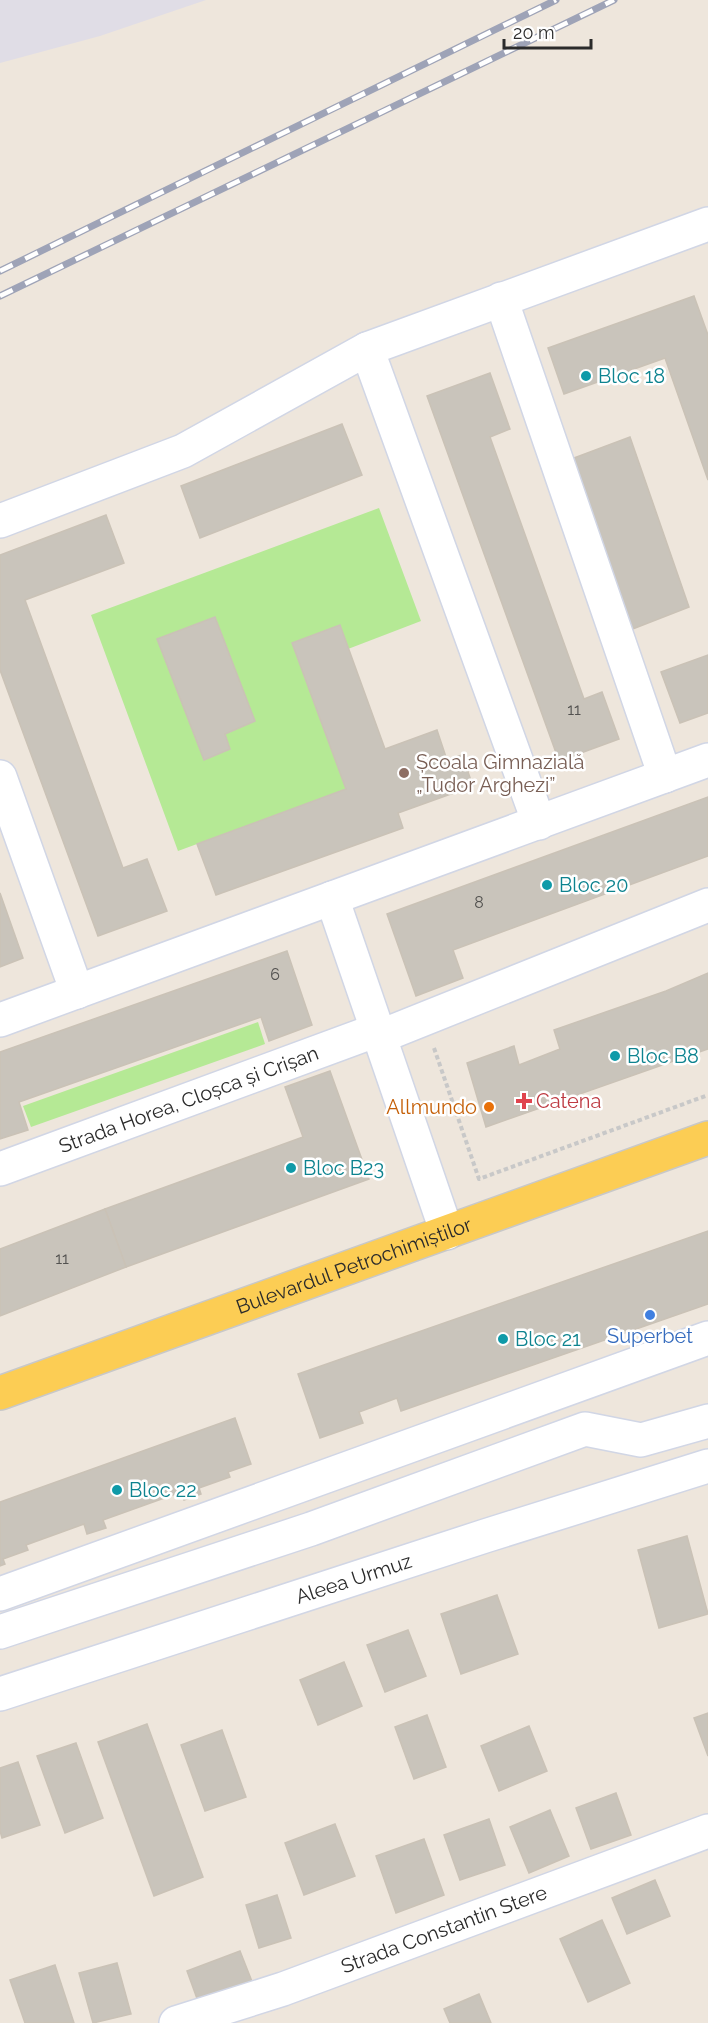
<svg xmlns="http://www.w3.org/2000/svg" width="708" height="2023" font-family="Raleway,sans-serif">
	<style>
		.industrial { fill: #e0dde6 }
		.green { fill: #b5e995 }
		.building { fill: #c9c4bb; stroke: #cac2b6; stroke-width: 1.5 }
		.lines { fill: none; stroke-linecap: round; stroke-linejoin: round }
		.minor-casing { stroke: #d1d6e5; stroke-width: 36 }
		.major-casing { stroke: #c8c8c8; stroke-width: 36 }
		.path { stroke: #c8c8c8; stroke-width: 4; stroke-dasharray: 4.5 3; stroke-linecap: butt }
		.minor { stroke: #fff; stroke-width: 33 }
		.major { stroke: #fccd54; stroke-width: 33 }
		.rail-casing { stroke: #9ea3b7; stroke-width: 7 }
		.rail { stroke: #fff; stroke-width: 4.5; stroke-dasharray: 14; stroke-linecap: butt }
		.culture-dot { fill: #0f9aa8; stroke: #fff; stroke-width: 2 }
		.education-dot { fill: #8d6e63; stroke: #fff; stroke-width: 2 }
		.health-dot { fill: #e0444e; stroke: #fff; stroke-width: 2 }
		.food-dot { fill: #e8710a; stroke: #fff; stroke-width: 2 }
		.shop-dot { fill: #3f7fe0; stroke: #fff; stroke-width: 2 }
		.labels { text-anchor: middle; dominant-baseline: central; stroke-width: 5; stroke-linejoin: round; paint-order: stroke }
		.number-label { font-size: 16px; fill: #52514f }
		.culture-label { font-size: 20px; fill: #0d838f; stroke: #fff; text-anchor: start }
		.education-label { font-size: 20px; fill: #785e54; stroke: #fff; text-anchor: start }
		.street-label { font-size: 20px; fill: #2b2b2b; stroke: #fff }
		.health-label { font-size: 20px; fill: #be3a42; stroke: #fff; text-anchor: start }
		.food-label { font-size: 20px; fill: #c56008; stroke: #fff; text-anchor: end }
		.shop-label { font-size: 20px; fill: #366cbe; stroke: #fff }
	</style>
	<rect width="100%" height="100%" fill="#eee6dc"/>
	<path class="industrial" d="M0,0H206L100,36L0,63Z"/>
	<g class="green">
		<path d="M379,508L421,621L348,649L340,625L293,643L346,789L178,851L91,615Z"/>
		<path d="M258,1022L265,1044L31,1127L23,1106Z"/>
	</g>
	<g class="building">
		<path d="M694,296L708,335V480L665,358L564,394L548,348Z"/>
		<path d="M490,373L510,429L490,437L584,699L602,692L619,739L559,761L427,396Z"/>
		<path d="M342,424L362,475L200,538L181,486Z"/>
		<path d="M630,437L689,607L625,632L566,461Z"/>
		<path d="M106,515L124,563L25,600L123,868L147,859L167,911L98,936L0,670V555Z"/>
		<path d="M215,617L255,721L225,734L230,749L204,760L157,639Z"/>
		<path d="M340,625L385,749L437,730L447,760L462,755L473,786L398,813L403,828L216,895L197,844L346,789L292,643Z"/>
		<path d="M708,655V713L680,723L661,672Z"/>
		<path d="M708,797V856L453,950L463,978L416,996L387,914Z"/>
		<path d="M0,893L23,958L0,967Z"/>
		<path d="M287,951L312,1025L269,1041L261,1017L19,1102L28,1130L0,1139V1052Z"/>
		<path d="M708,973V1049L486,1127L467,1063L514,1046L519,1065L560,1049L554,1030L666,991Z"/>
		<path d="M330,1071L369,1179L126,1267L105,1209L303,1137L285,1087Z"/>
		<path d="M105,1209L126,1267L0,1316V1249Z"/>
		<path d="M708,1231V1304L401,1411L397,1398L359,1412L363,1423L320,1438L298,1374Z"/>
		<path d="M235,1418L251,1464L228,1472L230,1477L199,1488L201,1494L184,1500L181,1492L103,1520L106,1528L87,1534L84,1524L26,1545L28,1550L3,1559L5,1564L0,1566V1502Z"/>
		<path d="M687,1536L708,1614L659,1628L638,1550Z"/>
		<path d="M497,1595L518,1654L461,1674L441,1614Z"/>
		<path d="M408,1630L426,1676L385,1692L367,1645Z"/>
		<path d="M344,1662L362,1706L318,1725L300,1680Z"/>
		<path d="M708,1713V1756L694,1718Z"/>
		<path d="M427,1715L446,1767L414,1779L395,1727Z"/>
		<path d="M147,1724L203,1877L154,1896L98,1742Z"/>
		<path d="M529,1726L547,1771L499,1791L481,1746Z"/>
		<path d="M222,1730L246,1797L205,1811L181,1745Z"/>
		<path d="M76,1743L103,1818L65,1833L37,1756Z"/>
		<path d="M18,1762L40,1825L2,1838L0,1831V1768Z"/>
		<path d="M616,1793L631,1835L591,1849L576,1808Z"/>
		<path d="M550,1810L569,1856L529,1873L510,1827Z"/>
		<path d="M489,1819L505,1865L460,1880L444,1835Z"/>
		<path d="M335,1824L355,1876L304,1895L285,1843Z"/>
		<path d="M424,1839L444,1895L396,1913L376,1856Z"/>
		<path d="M655,1880L670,1916L627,1934L612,1898Z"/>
		<path d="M277,1895L291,1938L259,1948L246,1905Z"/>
		<path d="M602,1920L630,1983L588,2002L560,1939Z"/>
		<path d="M240,1951L253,1984L199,2004L187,1971Z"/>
		<path d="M117,1963L131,2014L93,2023L79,1973Z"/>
		<path d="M55,1965L74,2023H25L10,1980Z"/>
		<path d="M479,1994L491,2023H450L444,2009Z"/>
	</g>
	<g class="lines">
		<defs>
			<g id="minor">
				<path d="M501,299L665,776"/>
				<path d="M367,349L539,823"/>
				<path d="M0,521L183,451L367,349L708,224"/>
				<path d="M0,777L77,992"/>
				<path d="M332,898L447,1233"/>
				<path d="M0,1020L708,760"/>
				<path d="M379,1037L708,905"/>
				<path id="s1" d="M0,1169L377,1030"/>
				<path d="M0,1594L708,1338"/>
				<path d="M0,1632L311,1529L585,1429L641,1440L708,1421"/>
				<path id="s2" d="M0,1694L485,1536L708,1466"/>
				<path id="s3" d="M176,2023L283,1989L708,1831"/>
			</g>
			<g id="major">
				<path id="s4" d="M0,1393L708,1138"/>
			</g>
		</defs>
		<use href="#minor" class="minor-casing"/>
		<use href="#major" class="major-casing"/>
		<path class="path" d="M434,1048L479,1179L708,1095"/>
		<use href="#minor" class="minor"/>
		<use href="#major" class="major"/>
		<defs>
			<g id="rail">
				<path d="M0,271L556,0"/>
				<path d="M0,296L614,0"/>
			</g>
		</defs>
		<use href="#rail" class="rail-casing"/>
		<use href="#rail" class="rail"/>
	</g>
	<g class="culture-dot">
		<circle cx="586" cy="376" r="6"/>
		<circle cx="547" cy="885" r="6"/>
		<circle cx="615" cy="1056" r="6"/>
		<circle cx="291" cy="1168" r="6"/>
		<circle cx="503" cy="1339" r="6"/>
		<circle cx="117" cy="1490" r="6"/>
	</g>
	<circle class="education-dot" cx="404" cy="773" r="6"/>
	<path class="health-dot" d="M521 1092h6v6h6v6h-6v6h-6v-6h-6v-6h6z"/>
	<circle class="food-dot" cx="489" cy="1107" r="6"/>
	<circle class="shop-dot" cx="650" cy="1315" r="6"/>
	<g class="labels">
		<g class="number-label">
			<text x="574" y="709">11</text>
			<text x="479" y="902">8</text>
			<text x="275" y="974">6</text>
			<text x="62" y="1258">11</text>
		</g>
		<g class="culture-label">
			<text x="598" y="376">Bloc 18</text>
			<text x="559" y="885">Bloc 20</text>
			<text x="627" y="1056">Bloc B8</text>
			<text x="303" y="1168">Bloc B23</text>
			<text x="515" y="1339">Bloc 21</text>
			<text x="129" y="1490">Bloc 22</text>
		</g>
		<g class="education-label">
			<text x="416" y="762">Școala Gimnazială<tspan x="416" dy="23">„Tudor Arghezi”</tspan></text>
		</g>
		<g class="street-label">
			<text stroke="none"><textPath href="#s1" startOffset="201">Strada Horea, Cloșca și Crișan</textPath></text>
			<text stroke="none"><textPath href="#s4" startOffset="376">Bulevardul Petrochimiștilor</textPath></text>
			<text stroke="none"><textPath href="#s2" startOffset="372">Aleea Urmuz</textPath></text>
			<text stroke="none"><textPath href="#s3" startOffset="284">Strada Constantin Stere</textPath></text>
		</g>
		<g class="health-label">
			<text x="536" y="1101">Catena</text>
		</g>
		<g class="food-label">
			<text x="477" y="1107">Allmundo</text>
		</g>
		<g class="shop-label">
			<text x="650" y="1336">Superbet</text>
		</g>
	</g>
	<path d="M504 39v9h87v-9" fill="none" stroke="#2b2b2b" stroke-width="3"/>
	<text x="513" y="39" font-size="18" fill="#2b2b2b" stroke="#ffffff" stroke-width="4.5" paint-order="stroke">20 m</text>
</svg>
